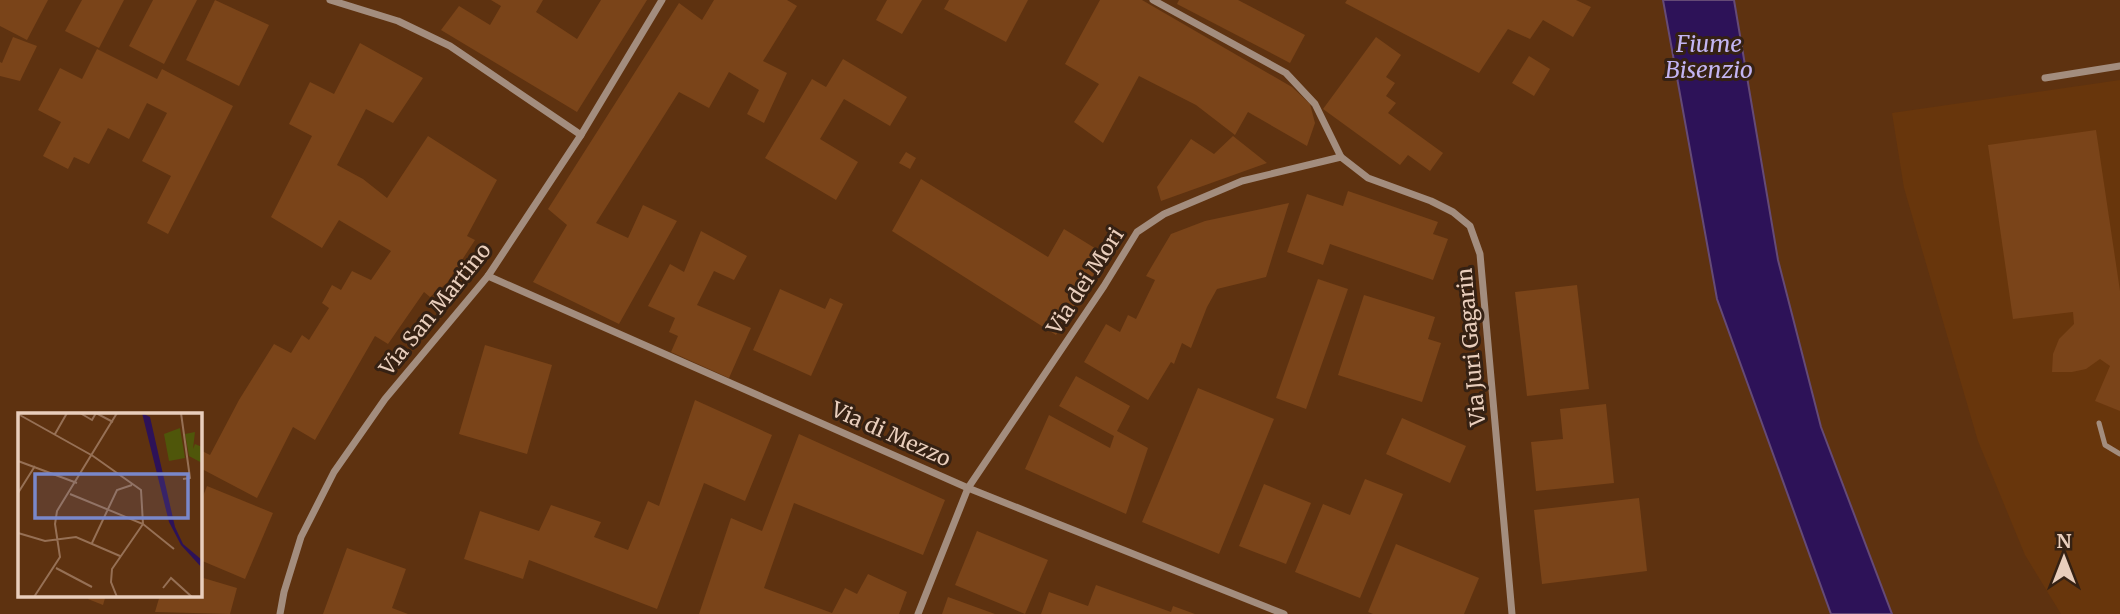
<svg xmlns="http://www.w3.org/2000/svg" width="2120" height="614" font-family="Merriweather,serif">
	<style>
		.built { fill: #68360c }
		.water { fill: #2d1258; stroke: #654a76; stroke-width: 2 }
		.building { fill: #7a4419 }
		.lines { fill: none; stroke-linecap: round; stroke-linejoin: round }
		.service { stroke: #a38d7e; stroke-width: 5 }
		.minor { stroke: #a38d7e; stroke-width: 7 }
		.labels { text-anchor: middle; dominant-baseline: central; stroke-width: 6; stroke-linejoin: round; paint-order: stroke }
		.street-label { font-size: 21px; fill: #e9cebc; stroke: #352113 }
		.water-label { font-size: 23px; font-style: italic; fill: #c3b5f3; stroke: #352113 }
		.inset-road { fill: none; stroke: #967055; stroke-width: 2 }
		.view { fill: #7988cb; fill-opacity: 0.15; stroke: #7988cb; stroke-width: 3.5 }
		.inset-edge { fill: none; stroke: #e9cebc; stroke-width: 3.5 }
	</style>
	<rect width="100%" height="100%" fill="#5e3210"/>
	<path class="built" d="M2120,80V614H2061L2025,555L1978,441L1904,188L1892,113Z"/>
	<path class="water" d="M1663,0H1734L1778,260L1821,427L1892,614H1831L1717,299Z"/>
	<g class="building">
		<path d="M0,0H48L27,40L0,26Z"/>
		<path d="M82,0H124L99,48L65,31Z"/>
		<path d="M153,0H197L164,64L129,46Z"/>
		<path d="M215,0L269,25L239,86L186,60Z"/>
		<path d="M491,0H543L536,12L577,39L601,0H647L577,112L441,30L459,6L490,25L501,6Z"/>
		<path d="M714,0H787L797,6L763,61L787,73L764,123L747,114L759,90L729,72L709,108L679,92L596,223L628,238L643,205L677,221L619,324L533,282L567,225L548,209L679,3L702,20Z"/>
		<path d="M887,0H922L902,34L876,20Z"/>
		<path d="M949,0H1028L1006,42L944,9Z"/>
		<path d="M1100,0H1142L1292,87L1310,104L1315,123L1307,146L1248,112L1235,135L1196,105L1139,76L1103,143L1074,122L1099,84L1065,64Z"/>
		<path d="M1179,0H1238L1305,35L1290,63L1177,4Z"/>
		<path d="M1347,0H1576L1591,7L1573,37L1543,20L1530,39L1508,29L1479,73L1345,3Z"/>
		<path d="M13,37L37,46L20,81L0,76V62L2,63Z"/>
		<path d="M1376,37L1401,55L1386,77L1395,83L1386,96L1396,103L1388,113L1443,153L1430,171L1408,155L1400,165L1323,109Z"/>
		<path d="M360,43L423,78L393,123L366,109L337,165L363,179L387,198L428,136L497,180L467,236L475,240L447,283L430,297L424,292L388,344L375,336L315,440L293,427L257,498L200,468V455L202,451L210,455L239,400L274,344L291,353L302,335L309,340L329,308L322,303L332,285L341,290L352,271L371,280L391,251L339,220L322,248L271,217L312,136L289,124L310,82L334,94Z"/>
		<path d="M97,49L157,79L162,69L233,106L168,234L147,223L171,176L142,161L167,113L147,103L129,139L108,128L89,164L74,157L68,169L43,156L61,122L38,110L60,68L82,79Z"/>
		<path d="M1529,56L1550,69L1534,96L1512,83Z"/>
		<path d="M843,59L907,97L890,126L844,99L820,139L858,162L836,200L765,158L812,79L826,87Z"/>
		<path d="M2096,130L2120,291V411L2095,401L2110,366L2100,359L2086,369L2072,372H2052L2053,354L2059,339L2074,324L2073,312L2013,319L1988,145Z"/>
		<path d="M1233,136L1267,163L1161,201L1157,187L1191,139L1214,154Z"/>
		<path d="M906,152L916,158L910,169L899,163Z"/>
		<path d="M921,179L1048,257L1064,229L1106,255L1056,335L892,231Z"/>
		<path d="M1348,191L1438,222L1433,234L1448,239L1433,280L1330,244L1323,265L1287,252L1307,194L1343,206Z"/>
		<path d="M1289,203L1266,277L1217,289L1207,307L1191,348L1182,343L1174,364L1171,362L1148,400L1084,362L1106,324L1120,332L1128,315L1136,319L1155,280L1146,276L1171,234L1205,221Z"/>
		<path d="M701,231L747,256L734,280L714,271L697,305L751,328L729,378L671,352L678,336L669,332L675,318L648,306L670,264L684,272Z"/>
		<path d="M1318,279L1348,289L1306,409L1276,398Z"/>
		<path d="M1577,285L1589,389L1527,396L1515,292Z"/>
		<path d="M780,289L825,309L830,298L843,304L811,376L753,350Z"/>
		<path d="M1364,295L1435,317L1428,339L1441,343L1422,402L1338,375Z"/>
		<path d="M485,345L552,365L527,454L459,434Z"/>
		<path d="M1076,376L1130,406L1117,431L1148,448L1126,514L1025,469L1049,415L1110,448L1114,436L1059,406Z"/>
		<path d="M1198,388L1274,419L1219,554L1142,522Z"/>
		<path d="M695,400L772,435L745,501L704,483L657,609L529,560L523,579L464,559L480,511L539,531L551,505L601,522L594,537L628,550L648,501L659,506Z"/>
		<path d="M1606,404L1614,483L1536,491L1531,442L1563,439L1560,409Z"/>
		<path d="M1402,418L1466,446L1450,483L1386,454Z"/>
		<path d="M799,434L945,500L923,555L794,503L764,588L832,613L845,588L857,594L868,574L907,592L899,614H699L731,518L762,531Z"/>
		<path d="M1365,479L1403,494L1360,598L1295,572L1323,504L1350,515Z"/>
		<path d="M1264,484L1311,503L1286,564L1239,546Z"/>
		<path d="M207,486L273,513L245,579L200,560V504Z"/>
		<path d="M1639,498L1647,571L1542,584L1534,510Z"/>
		<path d="M977,531L1048,560L1025,614L955,585Z"/>
		<path d="M1396,544L1479,578L1464,614H1373L1368,612Z"/>
		<path d="M347,548L406,569L392,608L408,614H323Z"/>
		<path d="M200,577L237,588L230,614L155,612L160,595H200Z"/>
		<path d="M1096,585L1171,612L1173,606L1195,614H1041L1049,592L1088,606Z"/>
		<path d="M89,595H106L103,605L88,599Z"/>
		<path d="M948,597L995,614H942Z"/>
	</g>
	<g class="lines">
		<path class="service" d="M2099,423L2105,445L2120,454"/>
		<g class="minor">
			<path d="M330,0L398,21L450,46L581,135"/>
			<path d="M1153,0L1286,73L1315,104L1341,157L1368,178L1431,201L1453,212L1470,226L1480,254L1512,614"/>
			<path d="M2045,78L2120,66"/>
			<path d="M488,276L968,488L1284,614"/>
			<path d="M280,614L284,592L301,537L334,472L385,399L488,276L581,135L662,0"/>
			<path d="M918,614L968,488L1104,286L1137,232L1164,214L1242,181L1341,157"/>
		</g>
	</g>
	<g class="labels">
		<g class="street-label">
			<text transform="translate(1085 281) rotate(-57)">Via dei Mori</text>
			<text transform="translate(435 309) rotate(-51)">Via San Martino</text>
			<text transform="translate(1471 347) rotate(-95)">Via Juri Gagarin</text>
			<text transform="translate(891 434) rotate(24)">Via di Mezzo</text>
		</g>
		<g class="water-label">
			<text x="1709" y="43">Fiume<tspan x="1709" dy="26">Bisenzio</tspan></text>
		</g>
	</g>
	<g transform="translate(18 413)">
		<rect width="184" height="184" fill="#5e3210"/>
		<path d="M162,15L167,45L151,48L146,21ZM177,19L175,36L177,31L184,34V50L171,43L167,21Z" fill="#4f560a"/>
		<path d="M124,0L132,4L157,114L165,131L184,147V155L163,132L151,109Z" fill="#2d1258"/>
		<path class="inset-road" d="M62,0L74,7L78,0L95,9M163,0L172,65L165,66M0,1L75,43L123,77L125,111M37,21L49,0M0,48L59,70M0,80L17,53M52,81L125,111L156,136M0,120L27,128L58,124L102,143M74,130L99,77L114,72M38,155L74,174M145,175L153,165L174,184M16,184L42,144L37,111L39,98L99,0M99,184L93,169L94,156L125,111"/>
		<path class="view" d="M17,61H170V105H17Z"/>
		<rect width="184" height="184" class="inset-edge"/>
	</g>
	<g transform="translate(2064 558)" stroke="#352113" stroke-width="5" paint-order="stroke">
	<path d="M0-5L12 26L0 18L-12 26Z" fill="#e9cebc"/>
	<text y="-10" font-size="19" font-weight="bold" text-anchor="middle" fill="#e9cebc">N</text>
	</g>
</svg>
